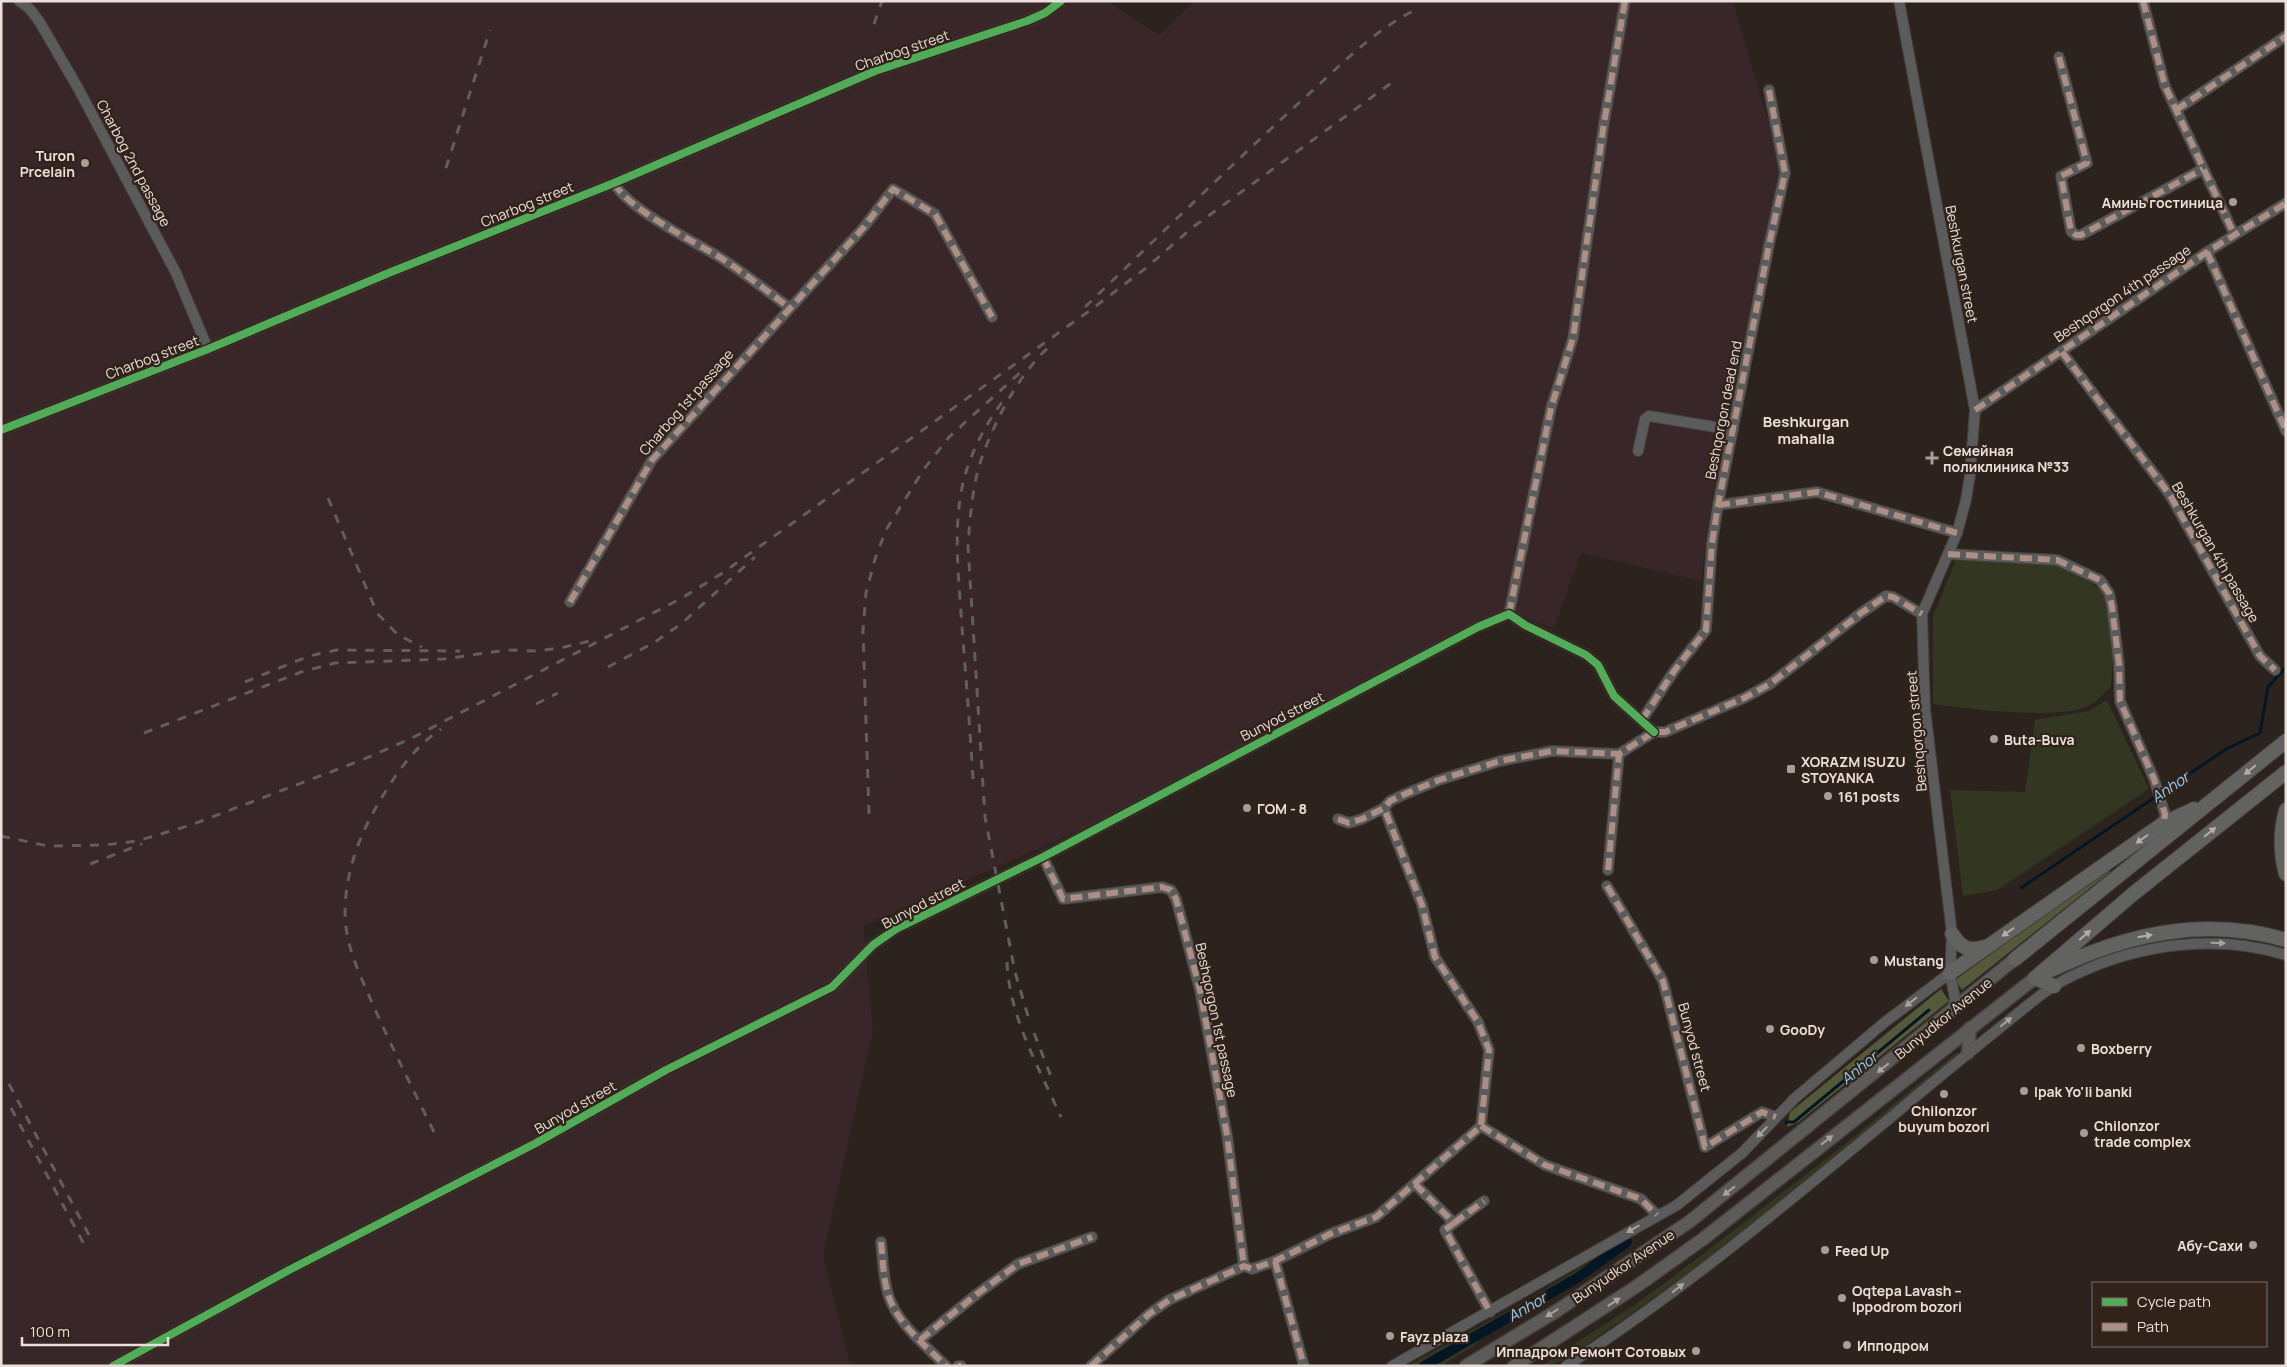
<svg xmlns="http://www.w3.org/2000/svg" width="2287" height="1367" font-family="Manrope,sans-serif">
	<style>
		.industrial { fill: #382629 }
		.green { fill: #333620 }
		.forest { fill: #55593c }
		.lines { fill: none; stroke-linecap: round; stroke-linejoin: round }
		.stream { stroke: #041623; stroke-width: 3 }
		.canal { stroke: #041623; stroke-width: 10 }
		.minor-casing { stroke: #463e3a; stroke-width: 12 }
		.major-casing { stroke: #463e3a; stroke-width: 15 }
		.highway-casing { stroke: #463e3a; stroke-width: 16 }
		.minor { stroke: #5a5b5a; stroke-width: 10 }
		.major { stroke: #5c5b5a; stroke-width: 12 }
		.highway { stroke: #626260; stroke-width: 14 }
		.rail { stroke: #615e5d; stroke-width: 3; stroke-dasharray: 9 9; stroke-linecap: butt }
		.quiet { stroke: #ac8f84; stroke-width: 6; stroke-dasharray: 12 6; stroke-linecap: butt }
		.cycleway-casing { stroke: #31221a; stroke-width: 11 }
		.cycleway { stroke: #51ab58; stroke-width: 8 }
		.oneway { fill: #b4ada9 }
		.oneway2 { fill: #a9a4a0 }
		.oneway3 { fill: #aaa4a0 }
		.poi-dot { fill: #a89d99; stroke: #31221a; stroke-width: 2 }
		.labels { text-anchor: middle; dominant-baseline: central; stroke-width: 4.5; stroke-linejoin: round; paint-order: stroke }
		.street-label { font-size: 14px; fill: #eadfda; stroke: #31221a }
		.poi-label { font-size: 14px; font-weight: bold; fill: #eadfda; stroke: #31221a; text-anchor: start }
		.neighbourhood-label { font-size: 15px; font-weight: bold; fill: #eadfda; stroke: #31221a }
		.water-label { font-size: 15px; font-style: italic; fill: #94cff6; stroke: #31221a }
	</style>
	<rect width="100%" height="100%" fill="#2c231f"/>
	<path class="industrial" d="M1,1H1107L1159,35L1195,1H1733L1782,170L1712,500L1701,581L1581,553L1554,628L1509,612L1103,820L863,926L873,1030L823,1255L850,1366H1Z"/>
	<g class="green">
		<path d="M1956,560L2056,564L2074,570L2104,593L2114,643L2111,687C2103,695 2095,704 2083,708C2052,719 1967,709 1933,704V616Z"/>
		<path d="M2107,700L2149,789L1997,890L1963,896L1950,790L2025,792L2035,720L2089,711Z"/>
		<path d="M1957,1052V1056C1841,1151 1728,1250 1603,1333C1585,1345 1563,1366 1541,1366L1639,1302L1686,1267L1844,1145Z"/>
		<path d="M1613,1248H1616L1578,1274L1478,1334V1343L1441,1366H1407L1529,1299Z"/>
	</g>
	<g class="forest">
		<path d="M2108,869L2110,872L1962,990L1955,980Z"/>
		<path d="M1941,989L1949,1001L1797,1123L1787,1127L1790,1112Z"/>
	</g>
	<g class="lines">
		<g class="stream">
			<path d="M2021,888L2226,749L2260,733L2268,687L2286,667"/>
			<path d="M1786,1122H1794L1929,1010"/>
		</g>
		<path class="canal" d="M1424,1366L1577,1278L1627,1242"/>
		<defs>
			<g id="minor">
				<path d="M19,1L29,8L39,21L78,88L176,273L208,349"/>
				<path d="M1899,1L1975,410L1970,475L1966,500L1957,533L1922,614L1925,709L1952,934L1950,973L1955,999L1952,1011"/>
				<path d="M2143,1L2165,86L2234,234"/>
				<path d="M2059,57L2087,163L2061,176L2071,231L2076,235H2081L2203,169"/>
				<path d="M2176,110L2286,36"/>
				<path d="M614,183C630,211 696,242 724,260C747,275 768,292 790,308"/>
				<path d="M2207,252L2286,431"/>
				<path d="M2062,352L2170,495L2260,656L2275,670"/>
				<path d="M1975,410L2207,252L2286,203"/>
				<path d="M1,430L208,349L391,272L614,183L875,71L1027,21L1045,13L1061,1"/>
				<path d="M1638,451L1645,419L1649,416L1733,430"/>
				<path d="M1718,505L1817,492L1957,533"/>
				<path d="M1948,554L2057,560L2100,580L2109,593L2112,607L2119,664L2120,701L2154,779L2165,814L2164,823"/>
				<path d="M570,602L652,460L864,227L893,189L935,214L992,317"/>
				<path d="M1509,614L1551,408L1573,338L1604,123L1625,1"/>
				<path d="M1642,720L1674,671L1706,630L1712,543L1718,505L1769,245L1785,173L1769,90"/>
				<path d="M1338,819L1349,823L1362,819L1384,808L1390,801L1405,794L1439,780L1500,761L1552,751L1619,754"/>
				<path d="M1043,857L1063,899L1162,887L1171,890L1176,899L1200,990L1227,1135L1244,1266"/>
				<path d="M1608,870L1619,754L1654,732H1665L1744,698L1770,684L1861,613L1886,596L1893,597L1922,614"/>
				<path d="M1607,886L1663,981L1705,1147L1762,1112L1776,1117"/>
				<path d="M1481,1126L1545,1165L1641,1199L1657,1215"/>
				<path d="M1415,1184L1454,1223L1445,1230L1490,1312"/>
				<path d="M1454,1223L1484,1201"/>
				<path d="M881,1242C883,1259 883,1280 889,1297C898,1324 926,1346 946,1366"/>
				<path d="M1275,1261L1304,1366"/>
				<path d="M920,1340L977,1294L1018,1264L1092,1237"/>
				<path d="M113,1366L291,1269L536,1143L666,1070L832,987L873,945L896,929L1043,857L1478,627L1509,614L1525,625L1586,655L1598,665L1614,696L1654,732"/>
				<path d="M958,1366H961"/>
				<path d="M1091,1366L1149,1314L1169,1300L1244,1266L1252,1269L1275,1261L1330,1234L1376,1217L1481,1126L1489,1050L1478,1022L1435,957L1422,905L1384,808"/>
				<path d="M1392,1366L1677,1205L1742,1153L1795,1098L1885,1022L1950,973"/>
				<path d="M1566,1366C1683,1291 1788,1202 1895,1114C1930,1084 1966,1055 2002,1026C2024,1009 2046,988 2072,976C2137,944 2216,933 2286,955"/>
			</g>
			<g id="major">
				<path d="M1968,1053L1970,1028"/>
				<path d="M1466,1366L1558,1310L1689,1222L2015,959"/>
				<path d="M1514,1366L1637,1286L1703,1239L2035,978"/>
			</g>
			<g id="highway">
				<path d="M2286,810C2280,832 2280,852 2286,874"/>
				<path d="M1952,934C1961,948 1969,952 1985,947"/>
				<path d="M2015,959L2286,741"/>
				<path d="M2051,970C2126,934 2204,916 2286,940"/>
				<path d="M1950,973L2164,823L2194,809"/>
				<path d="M2035,978L2133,894L2286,772"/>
				<path d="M2035,978L2054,986"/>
			</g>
		</defs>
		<use href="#minor" class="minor-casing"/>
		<use href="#major" class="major-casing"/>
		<use href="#highway" class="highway-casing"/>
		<use href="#minor" class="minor"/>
		<use href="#major" class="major"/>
		<use href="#highway" class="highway"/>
		<g class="rail">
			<path d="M874,24L882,1"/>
			<path d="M446,168L490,30"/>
			<path d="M1085,307C1157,238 1228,168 1301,101C1337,69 1370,33 1413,11"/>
			<path d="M328,498L377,613L398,635L422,647"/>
			<path d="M608,667L655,642L681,624L755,557"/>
			<path d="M245,682L309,656L337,650L460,651"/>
			<path d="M536,704L558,693"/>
			<path d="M144,733L301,672L335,663L444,659L507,650L537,651L560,648L590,641"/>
			<path d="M973,779C970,728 966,678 962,627C959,579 952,527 964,479C972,449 987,422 1005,398"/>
			<path d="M869,814L863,631L866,593L875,559L886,530L924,469L949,437L1023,370"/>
			<path d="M1,836L48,846L105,845L137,841L191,825L362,760L410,739L682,598L724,572L1092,309L1146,268L1193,227L1394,81"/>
			<path d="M90,864L142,844"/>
			<path d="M1007,962C1009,1016 1039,1068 1061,1117"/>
			<path d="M1028,1016L1015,972L985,817L968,547C970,518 972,488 981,460C995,420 1019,373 1052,344"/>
			<path d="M1034,1033L1052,1079"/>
			<path d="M9,1084L89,1235"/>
			<path d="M11,1108L85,1246"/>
			<path d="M434,1132C412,1087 390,1044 370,998C360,975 349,952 346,927C341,885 357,839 378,804C395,775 413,748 441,729"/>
		</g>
		<g class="quiet">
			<path d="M2143,1L2165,86L2234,234"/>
			<path d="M2059,57L2087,163L2061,176L2071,231L2076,235H2081L2203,169"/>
			<path d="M2176,110L2286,36"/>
			<path d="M614,183C630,211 696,242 724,260C747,275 768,292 790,308"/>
			<path d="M2207,252L2286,431"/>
			<path d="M2062,352L2170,495L2260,656L2275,670"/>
			<path d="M1975,410L2207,252L2286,203"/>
			<path d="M1718,505L1817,492L1957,533"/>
			<path d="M1948,554L2057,560L2100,580L2109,593L2112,607L2119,664L2120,701L2154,779L2165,814L2164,823"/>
			<path d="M570,602L652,460L864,227L893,189L935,214L992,317"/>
			<path d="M1509,614L1551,408L1573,338L1604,123L1625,1"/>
			<path d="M1642,720L1674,671L1706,630L1712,543L1718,505L1769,245L1785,173L1769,90"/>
			<path d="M1338,819L1349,823L1362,819L1384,808L1390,801L1405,794L1439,780L1500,761L1552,751L1619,754"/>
			<path d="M1043,857L1063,899L1162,887L1171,890L1176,899L1200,990L1227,1135L1244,1266"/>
			<path d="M1608,870L1619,754L1654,732H1665L1744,698L1770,684L1861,613L1886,596L1893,597L1922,614"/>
			<path d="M1607,886L1663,981L1705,1147L1762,1112L1776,1117"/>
			<path d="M1481,1126L1545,1165L1641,1199L1657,1215"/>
			<path d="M1415,1184L1454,1223L1445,1230L1490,1312"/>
			<path d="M1454,1223L1484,1201"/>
			<path d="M881,1242C883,1259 883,1280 889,1297C898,1324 926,1346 946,1366"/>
			<path d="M1275,1261L1304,1366"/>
			<path d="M920,1340L977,1294L1018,1264L1092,1237"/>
			<path d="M958,1366H961"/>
			<path d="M1091,1366L1149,1314L1169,1300L1244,1266L1252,1269L1275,1261L1330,1234L1376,1217L1481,1126L1489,1050L1478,1022L1435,957L1422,905L1384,808"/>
		</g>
		<defs>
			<g id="cycleway">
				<path d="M1,430L208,349L391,272L614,183L875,71L1027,21L1045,13L1061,1"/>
				<path d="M113,1366L291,1269L536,1143L666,1070L832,987L873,945L896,929L1043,857L1478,627L1509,614L1525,625L1586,655L1598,665L1614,696L1654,732"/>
			</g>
		</defs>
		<use href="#cycleway" class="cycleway-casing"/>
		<use href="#cycleway" class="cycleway"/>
	</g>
	<defs><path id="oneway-solid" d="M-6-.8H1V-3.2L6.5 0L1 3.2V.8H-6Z" transform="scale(1.25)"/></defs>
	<g class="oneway">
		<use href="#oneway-solid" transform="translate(2250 770) rotate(141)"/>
		<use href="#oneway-solid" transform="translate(2210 832) rotate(-39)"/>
		<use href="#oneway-solid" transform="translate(2142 839) rotate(145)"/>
		<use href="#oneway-solid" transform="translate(2008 932) rotate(145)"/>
		<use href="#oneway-solid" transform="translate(2085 935) rotate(-41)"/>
		<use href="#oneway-solid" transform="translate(2145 936) rotate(-10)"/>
	</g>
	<g class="oneway2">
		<use href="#oneway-solid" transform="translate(2218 943) rotate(1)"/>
		<use href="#oneway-solid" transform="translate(1911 1002) rotate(142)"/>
		<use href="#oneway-solid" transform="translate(2006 1022) rotate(-39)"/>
		<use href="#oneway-solid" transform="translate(1762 1132) rotate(134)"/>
		<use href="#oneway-solid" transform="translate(1633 1229) rotate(150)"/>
		<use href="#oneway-solid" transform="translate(1678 1288) rotate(-37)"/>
	</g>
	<g class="oneway3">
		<use href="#oneway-solid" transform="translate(1883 1068) rotate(141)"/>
		<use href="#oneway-solid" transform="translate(1827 1140) rotate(-38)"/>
		<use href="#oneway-solid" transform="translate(1729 1191) rotate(142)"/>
		<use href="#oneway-solid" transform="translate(1614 1302) rotate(-34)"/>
		<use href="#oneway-solid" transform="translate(1552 1313) rotate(148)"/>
	</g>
	<g class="poi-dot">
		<circle cx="85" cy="163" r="5"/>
		<circle cx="2233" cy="202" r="5"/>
		<path d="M1929.5 450.5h5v5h5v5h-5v5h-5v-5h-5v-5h5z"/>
		<circle cx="1994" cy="739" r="5"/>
		<rect x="1786" y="764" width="10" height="10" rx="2.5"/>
		<circle cx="1828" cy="796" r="5"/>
		<circle cx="1247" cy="808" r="5"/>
		<circle cx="1874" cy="960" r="5"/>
		<circle cx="1770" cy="1029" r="5"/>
		<circle cx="2081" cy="1048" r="5"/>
		<circle cx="2024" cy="1091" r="5"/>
		<circle cx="1944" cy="1094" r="5"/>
		<circle cx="2084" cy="1133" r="5"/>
		<circle cx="2253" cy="1245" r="5"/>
		<circle cx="1825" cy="1250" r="5"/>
		<circle cx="1842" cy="1298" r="5"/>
		<circle cx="1390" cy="1336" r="5"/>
		<circle cx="1847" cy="1345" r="5"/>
		<circle cx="1696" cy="1351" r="5"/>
	</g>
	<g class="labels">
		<g class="street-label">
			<text transform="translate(902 50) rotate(-19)">Charbog street</text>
			<text transform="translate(134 163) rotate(62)">Charbog 2nd passage</text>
			<text transform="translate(527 204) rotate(-22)">Charbog street</text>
			<text transform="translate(1962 264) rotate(79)">Beshkurgan street</text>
			<text transform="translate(2122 293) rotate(-34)">Beshqorgon 4th passage</text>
			<text transform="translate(152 357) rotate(-21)">Charbog street</text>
			<text transform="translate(686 402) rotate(-49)">Chаrbog 1st passage</text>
			<text transform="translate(1723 410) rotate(-79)">Beshqorgon dead end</text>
			<text transform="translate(2216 552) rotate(60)">Beshkurgan 4th passage</text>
			<text transform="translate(1282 716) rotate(-27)">Bunyod street</text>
			<text transform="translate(1916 731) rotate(-95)">Beshqorgon street</text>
			<text transform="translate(923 903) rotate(-28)">Bunyod street</text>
			<text transform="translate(1943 1018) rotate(-39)">Bunyudkor Avenue</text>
			<text transform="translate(1217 1020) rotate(78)">Beshqorgon 1st passage</text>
			<text transform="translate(1695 1047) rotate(75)">Bunyod street</text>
			<text transform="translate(575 1107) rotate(-30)">Bunyod street</text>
			<text transform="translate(1623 1266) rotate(-34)">Bunyudkor Avenue</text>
		</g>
		<g class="poi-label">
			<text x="75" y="155" text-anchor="end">Turon<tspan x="75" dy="16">Prcelain</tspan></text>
			<text x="2223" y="202" text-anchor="end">Аминь гостиница</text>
			<text x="1943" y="450">Семейная<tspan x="1943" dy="16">поликлиника №33</tspan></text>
			<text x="2004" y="739">Buta-Buva</text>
			<text x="1801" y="761">XORAZM ISUZU<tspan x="1801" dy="16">STOYANKA</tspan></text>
			<text x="1838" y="796">161 posts</text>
			<text x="1257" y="808">ГОМ - 8</text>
			<text x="1884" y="960">Mustang</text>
			<text x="1780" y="1029">GooDy</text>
			<text x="2091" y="1048">Boxberry</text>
			<text x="2034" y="1091">Ipak Yo'li banki</text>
			<text x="1944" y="1110" text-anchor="middle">Chilonzor<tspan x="1944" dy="16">buyum bozori</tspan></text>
			<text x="2094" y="1125">Chilonzor<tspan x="2094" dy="16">trade complex</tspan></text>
			<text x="2243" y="1245" text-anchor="end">Абу-Сахи</text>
			<text x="1835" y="1250">Feed Up</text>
			<text x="1852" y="1290">Oqtepa Lavash –<tspan x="1852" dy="16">Ippodrom bozori</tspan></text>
			<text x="1400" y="1336">Fayz plaza</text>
			<text x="1857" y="1345">Ипподром</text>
			<text x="1686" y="1351" text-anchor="end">Иппадром Ремонт Сотовых</text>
		</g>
		<g class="neighbourhood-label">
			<text x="1806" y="421">Beshkurgan<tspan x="1806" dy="17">mahalla</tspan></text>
		</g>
		<g class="water-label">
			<text transform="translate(2170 787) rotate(-34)">Anhor</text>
			<text transform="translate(1859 1068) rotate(-39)">Anhor</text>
			<text transform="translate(1527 1307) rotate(-30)">Anhor</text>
		</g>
	</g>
	<rect width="2287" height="1367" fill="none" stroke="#eadfda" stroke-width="5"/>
	<rect x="2092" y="1282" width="175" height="65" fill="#31221a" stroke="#7b6e67"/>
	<rect x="2102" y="1298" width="25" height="8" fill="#51ab58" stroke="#7b6e67"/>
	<text x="2137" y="1307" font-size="15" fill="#eadfda">Cycle path</text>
	<rect x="2102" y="1323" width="25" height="8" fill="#ac8f84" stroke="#7b6e67"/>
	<text x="2137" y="1332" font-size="15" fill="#eadfda">Path</text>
	<path d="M22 1337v8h146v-8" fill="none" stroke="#eadfda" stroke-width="2.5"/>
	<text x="30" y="1337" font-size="15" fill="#eadfda" stroke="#31221a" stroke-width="4" paint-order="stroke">100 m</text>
</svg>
